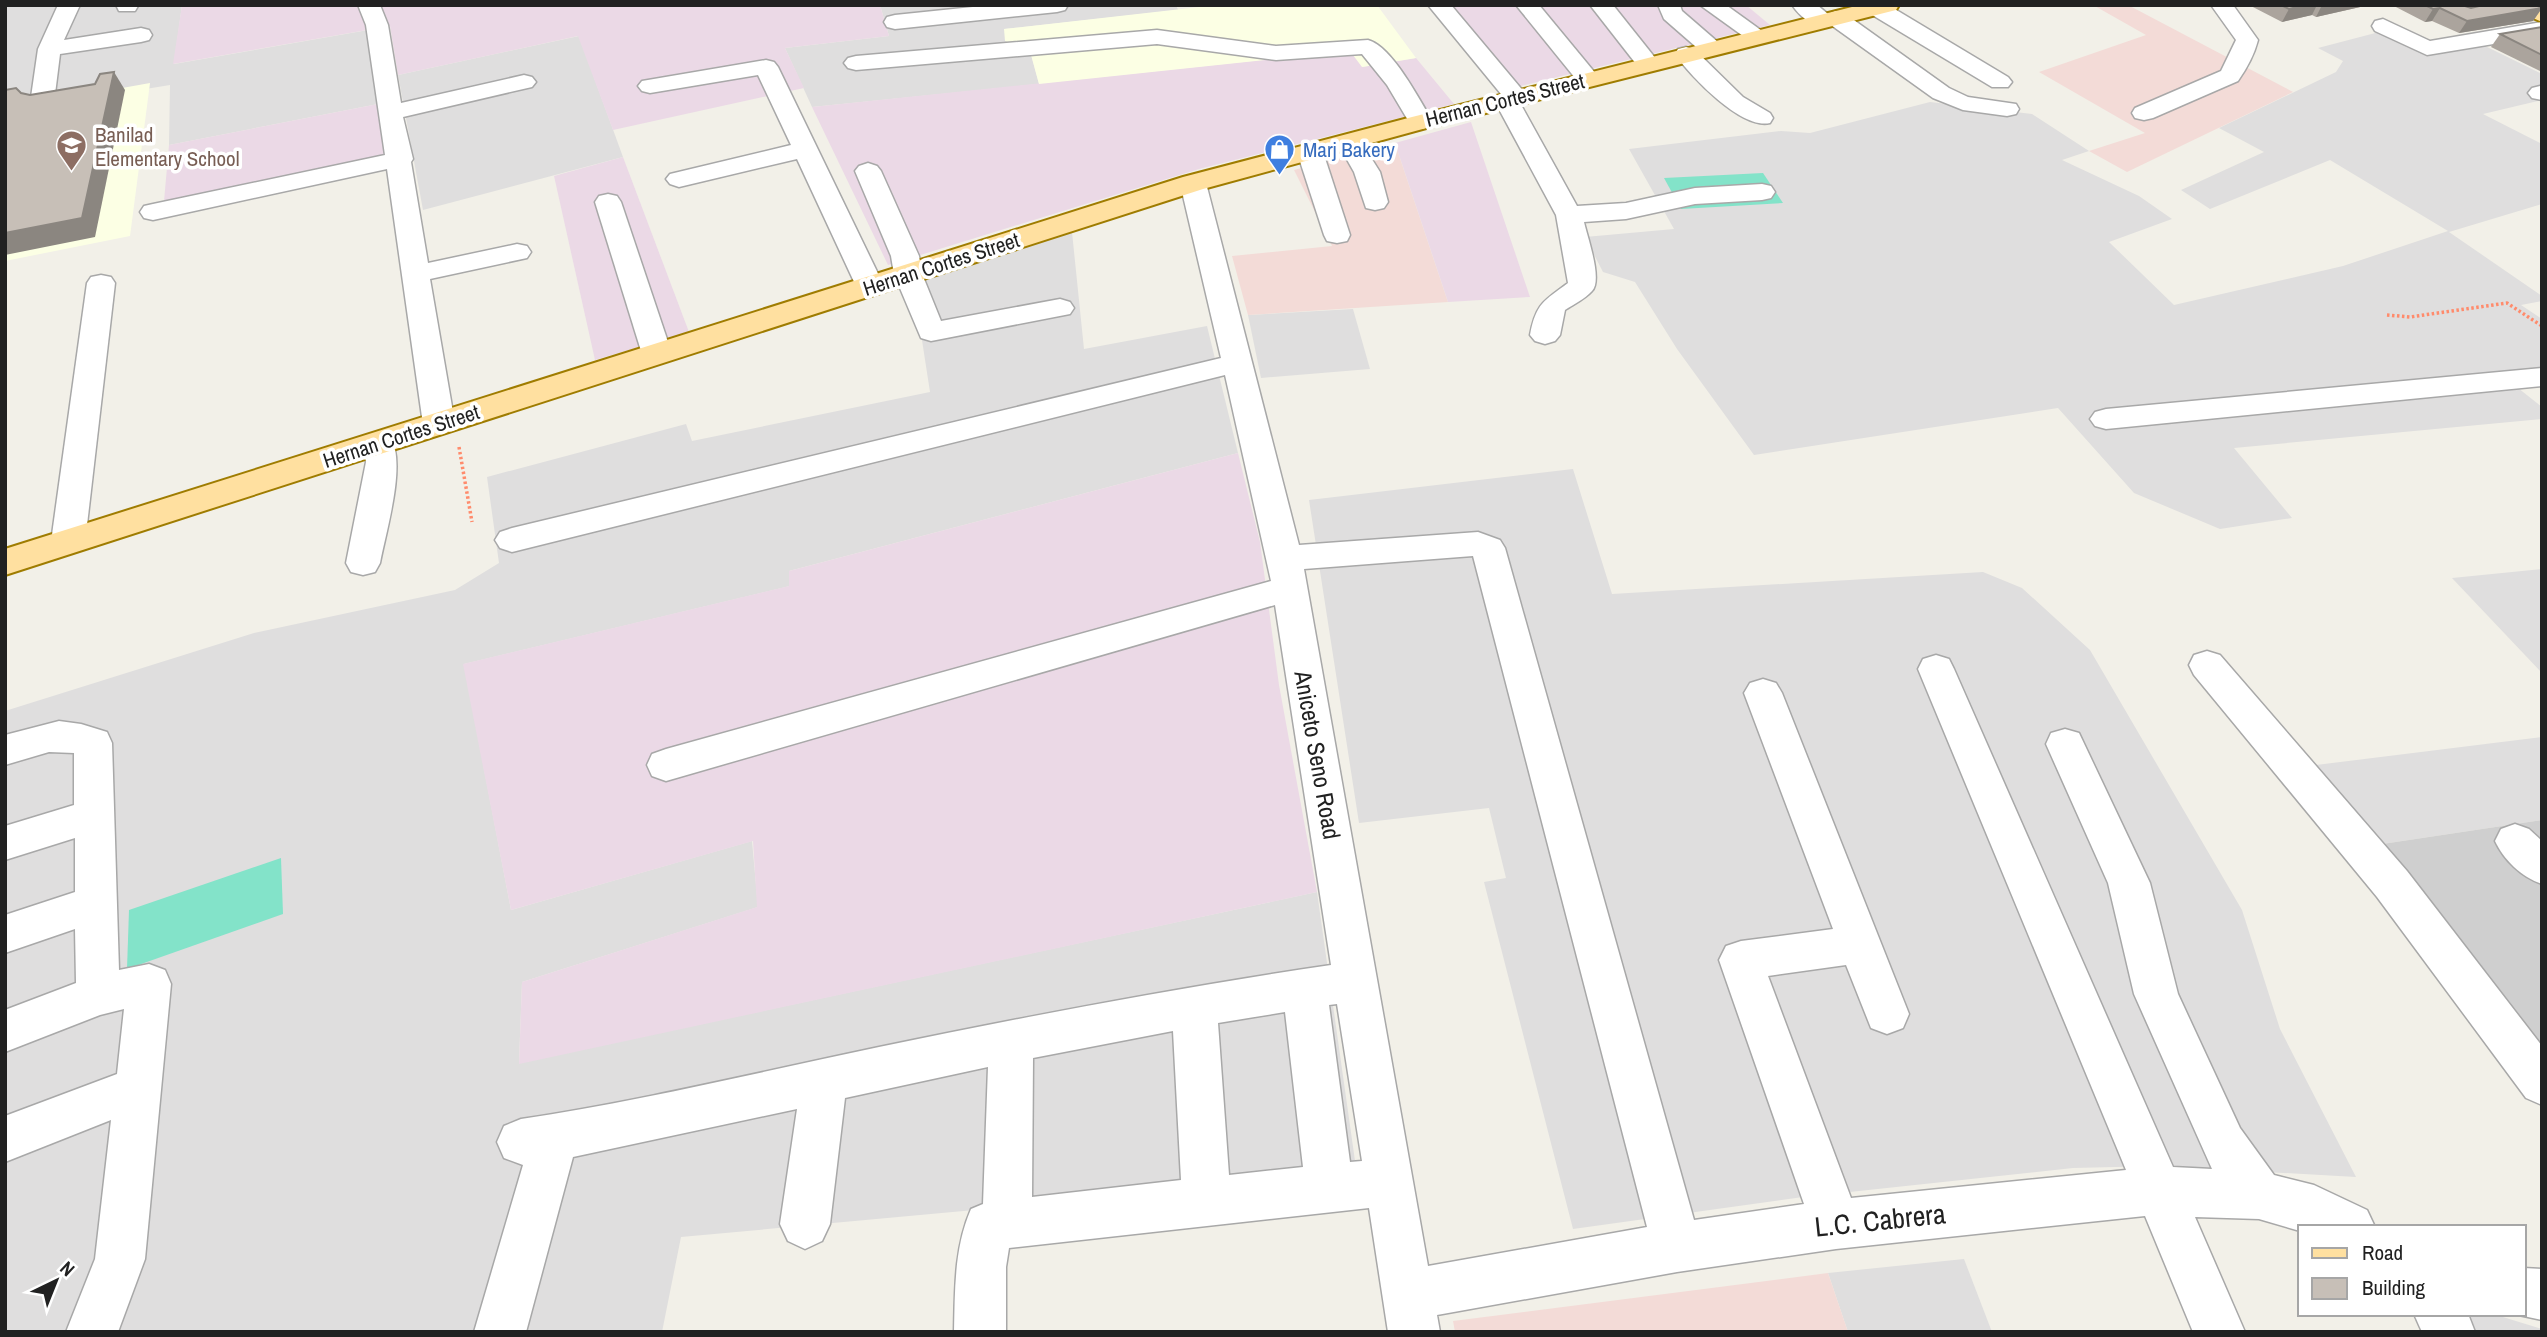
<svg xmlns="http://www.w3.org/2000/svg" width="2547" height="1337" font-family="'Archivo Narrow',sans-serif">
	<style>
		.residential { fill: #dfdede }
		.commercial { fill: #f3dbd7 }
		.industrial { fill: #ebd9e6 }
		.education { fill: #fcffe4 }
		.religious { fill: #cfcfcf }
		.pitch { fill: #83e3c9 }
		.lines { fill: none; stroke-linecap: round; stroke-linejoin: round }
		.minor-casing { stroke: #a8a8a8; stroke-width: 3 }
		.major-casing { stroke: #9f7c00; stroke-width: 4 }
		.path { stroke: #ff8b6c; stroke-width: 3.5; stroke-dasharray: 2.5 2.5; stroke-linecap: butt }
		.minor { fill: #fff; fill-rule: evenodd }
		.major { fill: #ffe0a0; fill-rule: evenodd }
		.wall { fill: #aba49d }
		.shaded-wall { fill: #8b8680 }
		.building { fill: #c7bfb7; stroke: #8b8680; stroke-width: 2 }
		.labels { text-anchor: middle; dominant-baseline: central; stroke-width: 7; stroke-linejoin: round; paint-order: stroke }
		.far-street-label { font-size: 21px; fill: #212121; stroke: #fff }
		.far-education-label { font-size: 21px; fill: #785e54; stroke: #fff; text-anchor: start }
		.far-shop-label { font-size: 21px; fill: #366cbe; stroke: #fff; text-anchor: start }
		.street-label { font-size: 24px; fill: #212121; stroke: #fff }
		.near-street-label { font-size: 28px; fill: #212121; stroke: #fff }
	</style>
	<rect width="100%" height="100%" fill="#f2f0e8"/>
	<g class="residential">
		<path d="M5,5H182L174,64L368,30L378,104L169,145L170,85L5,112Z"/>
		<path d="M880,5H1176L1178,10L1004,29L1030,51L1039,84L812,107L785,48L889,36Z"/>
		<path d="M2383,31L2426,52L2479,43L2542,74V100L2483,114L2542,144V204L2449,232L2542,296V301L2521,305L2542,319V384L2518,388L2542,407V419L2234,448L2292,518L2220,529L2134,493L2058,408L1754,455L1677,349L1635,282L1603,272L1585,237L1674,229L1629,149L1781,131L1810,133L1930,102L2032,114L2089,151L2062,160L2139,196L2172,219L2109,242L2174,305L2343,266L2448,231L2330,160L2210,209L2181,190L2264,152L2219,128L2336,72L2343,61L2318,48Z"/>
		<path d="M579,36L623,157L423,210L398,75Z"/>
		<path d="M1072,232L1084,349L1207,326L1238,453L789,571L790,586L464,664L511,910L752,841L758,907L522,982L519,1063L1317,892L1357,1175L681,1237L662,1332H5V711L254,633L455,590L499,563L487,477L686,424L692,441L930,392L913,282Z"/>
		<path d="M1353,309L1370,369L1261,378L1248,315Z"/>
		<path d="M1573,469L1612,594L1983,572L2022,588L2090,650L2242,910L2280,1029L2356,1177L2158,1166L2073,1168L1803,1197L1573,1229L1484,882L1506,878L1489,808L1359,823L1309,500Z"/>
		<path d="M2542,569V673L2452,578Z"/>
		<path d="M2542,737V820L2369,846L2308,766Z"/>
		<path d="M1964,1259L1992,1332H1848L1828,1273Z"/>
		<path d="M2420,1314H2493L2542,1329V1332H2429Z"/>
	</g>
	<g class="commercial">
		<path d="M2093,5H2128L2293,92L2127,172L2089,151L2145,133L2039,72L2146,35Z"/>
		<path d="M1395,143L1448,302L1248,315L1232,256L1332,246L1294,170Z"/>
		<path d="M1828,1273L1848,1332H1455L1453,1321Z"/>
	</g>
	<g class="industrial">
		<path d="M182,5H880L889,36L785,48L804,88L613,130L578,36L398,75L390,26L173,64Z"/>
		<path d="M1441,5H1746L1770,25L1517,87Z"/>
		<path d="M1350,51L1363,67L1416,58L1454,104L1199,169L888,265L812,107Z"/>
		<path d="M378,104L385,155L164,201L169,145Z"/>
		<path d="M1471,122L1530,297L1448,302L1395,143Z"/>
		<path d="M623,157L689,332L595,360L554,176Z"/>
		<path d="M1238,453L1260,542L1279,685L1317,892L519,1064L522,982L757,907L753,841L511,910L463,664L789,586V571Z"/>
	</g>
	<g class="education">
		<path d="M1217,5H1377L1416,58L1362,67L1350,51L1039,84L1030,51L1005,41L1004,29Z"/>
		<path d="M150,83L130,236L5,261V109Z"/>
	</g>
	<path class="religious" d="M2542,820V1069L2369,846Z"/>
	<g class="pitch">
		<path d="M1763,173L1783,203L1681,209L1664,178Z"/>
		<path d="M281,858L283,914L127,969L129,910Z"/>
	</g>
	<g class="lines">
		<defs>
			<g id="minor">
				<path d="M58,5H80L64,40L141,28L149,30L152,35L149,40L141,42L60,54L55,94L80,90L88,92L92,97L88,102L42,111L34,109L30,104L38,49Z"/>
				<path d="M116,5H138V6L135,11H119Z"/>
				<path d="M358,5H380L388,25L401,103L524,75L532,77L536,82L532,87L403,117L413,159L411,162L428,263L517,244L527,246L531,252L527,258L430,279L455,424L450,431L439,434L428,431L423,424L387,169L153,220L144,218L140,212L144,206L153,204L385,155L366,25Z"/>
				<path d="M992,5H1068L1065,10L1057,12L895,29L887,27L884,22L887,17L895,15Z"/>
				<path d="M1428,5H1451L1524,92L1528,97L1520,103L1577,206L1626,203L1695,188L1762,184L1771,186L1775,192L1771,198L1762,200L1695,204L1626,219L1584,222C1587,236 1603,280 1592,291C1585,299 1574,304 1565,310L1560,335L1555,341L1545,344L1535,341L1530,335C1536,303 1544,301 1568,283L1556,215L1494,100L1501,94Z"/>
				<path d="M1516,5H1539L1596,74L1600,79L1596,84H1580Z"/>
				<path d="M1590,5H1613L1660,64L1656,69H1640Z"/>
				<path d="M1658,5H1680L1682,11L1719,43L1722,48L1719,53H1703L1664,19Z"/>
				<path d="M1700,5H1726L1769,36L1766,41H1750Z"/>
				<path d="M1792,5H1817L1828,14L1836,11L1844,13L1949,88L1968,97L2016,104L2019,109L2016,114L2007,116L1963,110L1933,98L1831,25C1816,30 1801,18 1792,5Z"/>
				<path d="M1868,5H1888L2008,77L2012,82L2008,87H1992L1869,13L1866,8Z"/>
				<path d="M2211,5H2233L2258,40C2254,55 2247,68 2238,81L2153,118L2144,120L2135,118L2132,113L2135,108L2221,71L2236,40Z"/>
				<path d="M2383,19L2430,41L2542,22V36L2427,55L2375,31L2372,26L2375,21Z"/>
				<path d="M1157,30L1276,46L1368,40C1392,46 1420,101 1433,122L1430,127L1421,129L1412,127L1387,85L1362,54L1276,60L1157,44L856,70L848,68L844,63L848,58L856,56Z"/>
				<path d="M1686,47L1694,49L1743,97L1770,113L1773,118L1770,123C1742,130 1690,76 1675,54L1678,49Z"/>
				<path d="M766,60L774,62L778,67L884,286L880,292L870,294L860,292L856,286L797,159L679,187L670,184L666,179L670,174L791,145L758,75L650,93L642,91L638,86L642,81Z"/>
				<path d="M2540,86L2542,100L2532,98L2528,93L2532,88Z"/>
				<path d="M1349,135L1358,137L1380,172L1388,202L1384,208L1375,210L1366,208L1354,172L1337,142L1340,137Z"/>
				<path d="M1310,144L1319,147L1323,152L1350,235L1347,241L1337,243L1327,241L1324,235L1297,152L1301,147Z"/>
				<path d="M868,163L877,166L881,171L919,256L922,274L941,321L1060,299L1070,302L1074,308L1070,314L931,341L921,338L894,274L891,256L855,171L859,166Z"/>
				<path d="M1193,175L1202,178L1206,183L1299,545L1478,532L1500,540L1505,548L1694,1220L1804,1204L1719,960L1726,946L1741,941L1833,929L1744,693L1750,683L1763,679L1776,683L1782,693L1909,1014L1903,1028L1887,1034L1871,1028L1846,965L1768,976L1851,1198L2126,1170L1918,669L1923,659L1936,655L1949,659L1954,669L2173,1167L2212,1169L2134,994L2108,883L2046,744L2051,733L2065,729L2079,733L2150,883L2178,994L2240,1128L2274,1175L2314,1185L2367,1210L2375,1227H2300V1231L2259,1219L2195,1217L2245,1332H2193L2145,1216L1836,1249L1677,1272L1437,1315L1440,1332H1388L1369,1208L1009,1248L1006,1267V1332H954C955,1290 954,1248 971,1209L983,1204L988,1067L845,1098L830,1224L822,1241L805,1249L788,1241L780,1224L797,1109L573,1157L526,1332H474L523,1165L504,1158L497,1142L504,1126L521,1119C641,1101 760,1072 879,1047C1029,1016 1179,987 1331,965L1275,605L666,781L652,776L647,765L652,754L666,749L1271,581L1225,375L512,552L500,548L495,540L500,532L512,528L1221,358L1180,183L1184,178ZM1473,556L1647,1227L1428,1266L1304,569ZM1337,1004L1362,1161L1350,1162L1329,1005ZM1285,1012L1303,1167L1229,1175L1218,1023ZM1173,1031L1181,1180L1032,1197L1033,1058Z"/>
				<path d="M608,194L617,196L621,202L672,354L667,360L657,363L647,360L642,354L595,202L599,196Z"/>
				<path d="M101,275L111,277L115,283L85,542L80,550L68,554L56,550L51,542L87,283L91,277Z"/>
				<path d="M2542,368V386L2106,429L2095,426L2090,419L2095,412L2106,409Z"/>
				<path d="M379,433L390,436C407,463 386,531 380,563L375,572L363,575L351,572L346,563L366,462L363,443L368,436Z"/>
				<path d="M2207,651L2220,655L2407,871L2542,1046V1105L2526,1098L2377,897L2194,675L2189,665L2194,655Z"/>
				<path d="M59,721L81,724L107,732L112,743L119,970L149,964L165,970L171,984L145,1259L118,1332H66L95,1259L111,1120L5,1162V1116L117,1074L124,1009L100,1015L5,1052V1010L76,983L75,929L5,953V915L75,892V838L5,860V826L74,805V753L49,752L5,765V735Z"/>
				<path d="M2515,824L2529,829L2542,841V884C2521,877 2504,860 2495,841L2501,829Z"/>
				<path d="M2524,1268L2542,1269V1320L2514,1314H2524Z"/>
				<path d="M2414,1314H2468L2475,1332H2422Z"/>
			</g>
			<g id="major">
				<path d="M1860,5H1899L1896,10L1430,127L1203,189L5,575V549L1183,177L1412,117Z"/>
				<path d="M2512,5L2542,6V22L2515,10Z"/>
			</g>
		</defs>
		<use href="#minor" class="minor-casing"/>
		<use href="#major" class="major-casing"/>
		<g class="path">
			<path d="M2387,315L2410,317L2507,303L2542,326"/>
			<path d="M459,447L472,522"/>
		</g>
		<use href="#minor" class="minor"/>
		<use href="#major" class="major"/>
	</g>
	<g class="wall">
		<path d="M2249,5H2369L2316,17L2312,15L2282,22Z"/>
		<path d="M2392,5H2462L2471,8H2542L2533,21L2459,33L2432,21L2425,22Z"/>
		<path d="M2542,27V72L2491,47L2500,34Z"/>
	</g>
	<g class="shaded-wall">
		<path d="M2305,5H2317L2312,15L2282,22L2289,9Z"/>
		<path d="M2322,5H2369L2316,17Z"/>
		<path d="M2440,8L2432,21L2425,22L2433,9Z"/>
		<path d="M2542,8L2533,21L2459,33L2467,21Z"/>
		<path d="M114,72L125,90L95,237L5,255V233Z"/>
	</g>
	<g class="building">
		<path d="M2281,5H2305L2289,9Z"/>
		<path d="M2425,5H2462L2471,8L2483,5H2535L2542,8L2467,21L2440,8L2433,9Z"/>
		<path d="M2542,27V55L2500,34Z"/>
		<path d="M114,72L82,218L5,233V90L16,88L21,93L30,95L95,84L100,74Z"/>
	</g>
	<defs>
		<symbol id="school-pin" viewBox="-11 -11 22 30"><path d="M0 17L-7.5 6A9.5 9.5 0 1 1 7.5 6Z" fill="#8d6e63" stroke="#fff"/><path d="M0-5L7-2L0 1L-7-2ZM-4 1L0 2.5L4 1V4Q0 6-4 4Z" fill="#fff"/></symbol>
		<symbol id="shop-pin" viewBox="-11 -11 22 30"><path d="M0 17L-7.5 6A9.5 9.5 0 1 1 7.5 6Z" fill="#3f7fe0" stroke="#fff"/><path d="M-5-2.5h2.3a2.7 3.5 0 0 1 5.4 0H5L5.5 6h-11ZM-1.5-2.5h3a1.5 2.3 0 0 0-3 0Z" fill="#fff"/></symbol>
	</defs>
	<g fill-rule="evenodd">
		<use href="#school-pin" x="54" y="128" width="35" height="47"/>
		<use href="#shop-pin" x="1262" y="132" width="35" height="47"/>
	</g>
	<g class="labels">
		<g class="far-street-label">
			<text transform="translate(1505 100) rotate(-14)">Hernan Cortes Street</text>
			<text transform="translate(941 264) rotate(-18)">Hernan Cortes Street</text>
			<text transform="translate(401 436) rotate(-18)">Hernan Cortes Street</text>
		</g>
		<g class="far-education-label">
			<text x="95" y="134">Banilad<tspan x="95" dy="24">Elementary School</tspan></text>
		</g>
		<g class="far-shop-label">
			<text x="1303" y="149">Marj Bakery</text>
		</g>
		<g class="street-label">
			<text transform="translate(1318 755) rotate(80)">Aniceto Seno Road</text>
		</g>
		<g class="near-street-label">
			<text transform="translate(1880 1220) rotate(-6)">L.C. Cabrera</text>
		</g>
	</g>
	<rect width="2547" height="1337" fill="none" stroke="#212121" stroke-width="14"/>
	<rect x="2298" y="1225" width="228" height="91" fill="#ffffff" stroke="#a6a6a6" stroke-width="2"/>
	<rect x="2312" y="1248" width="35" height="10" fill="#ffe0a0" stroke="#a6a6a6" stroke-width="2"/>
	<text x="2362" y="1260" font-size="21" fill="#212121">Road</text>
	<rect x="2312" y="1278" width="35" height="21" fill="#c7bfb7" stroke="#a6a6a6" stroke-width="2"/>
	<text x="2362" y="1295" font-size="21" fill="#212121">Building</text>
	<g transform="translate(56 1281) rotate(43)" stroke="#ffffff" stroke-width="5" paint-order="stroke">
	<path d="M0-5L12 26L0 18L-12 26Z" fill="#212121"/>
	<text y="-10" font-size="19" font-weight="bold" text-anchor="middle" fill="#212121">N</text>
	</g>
</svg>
